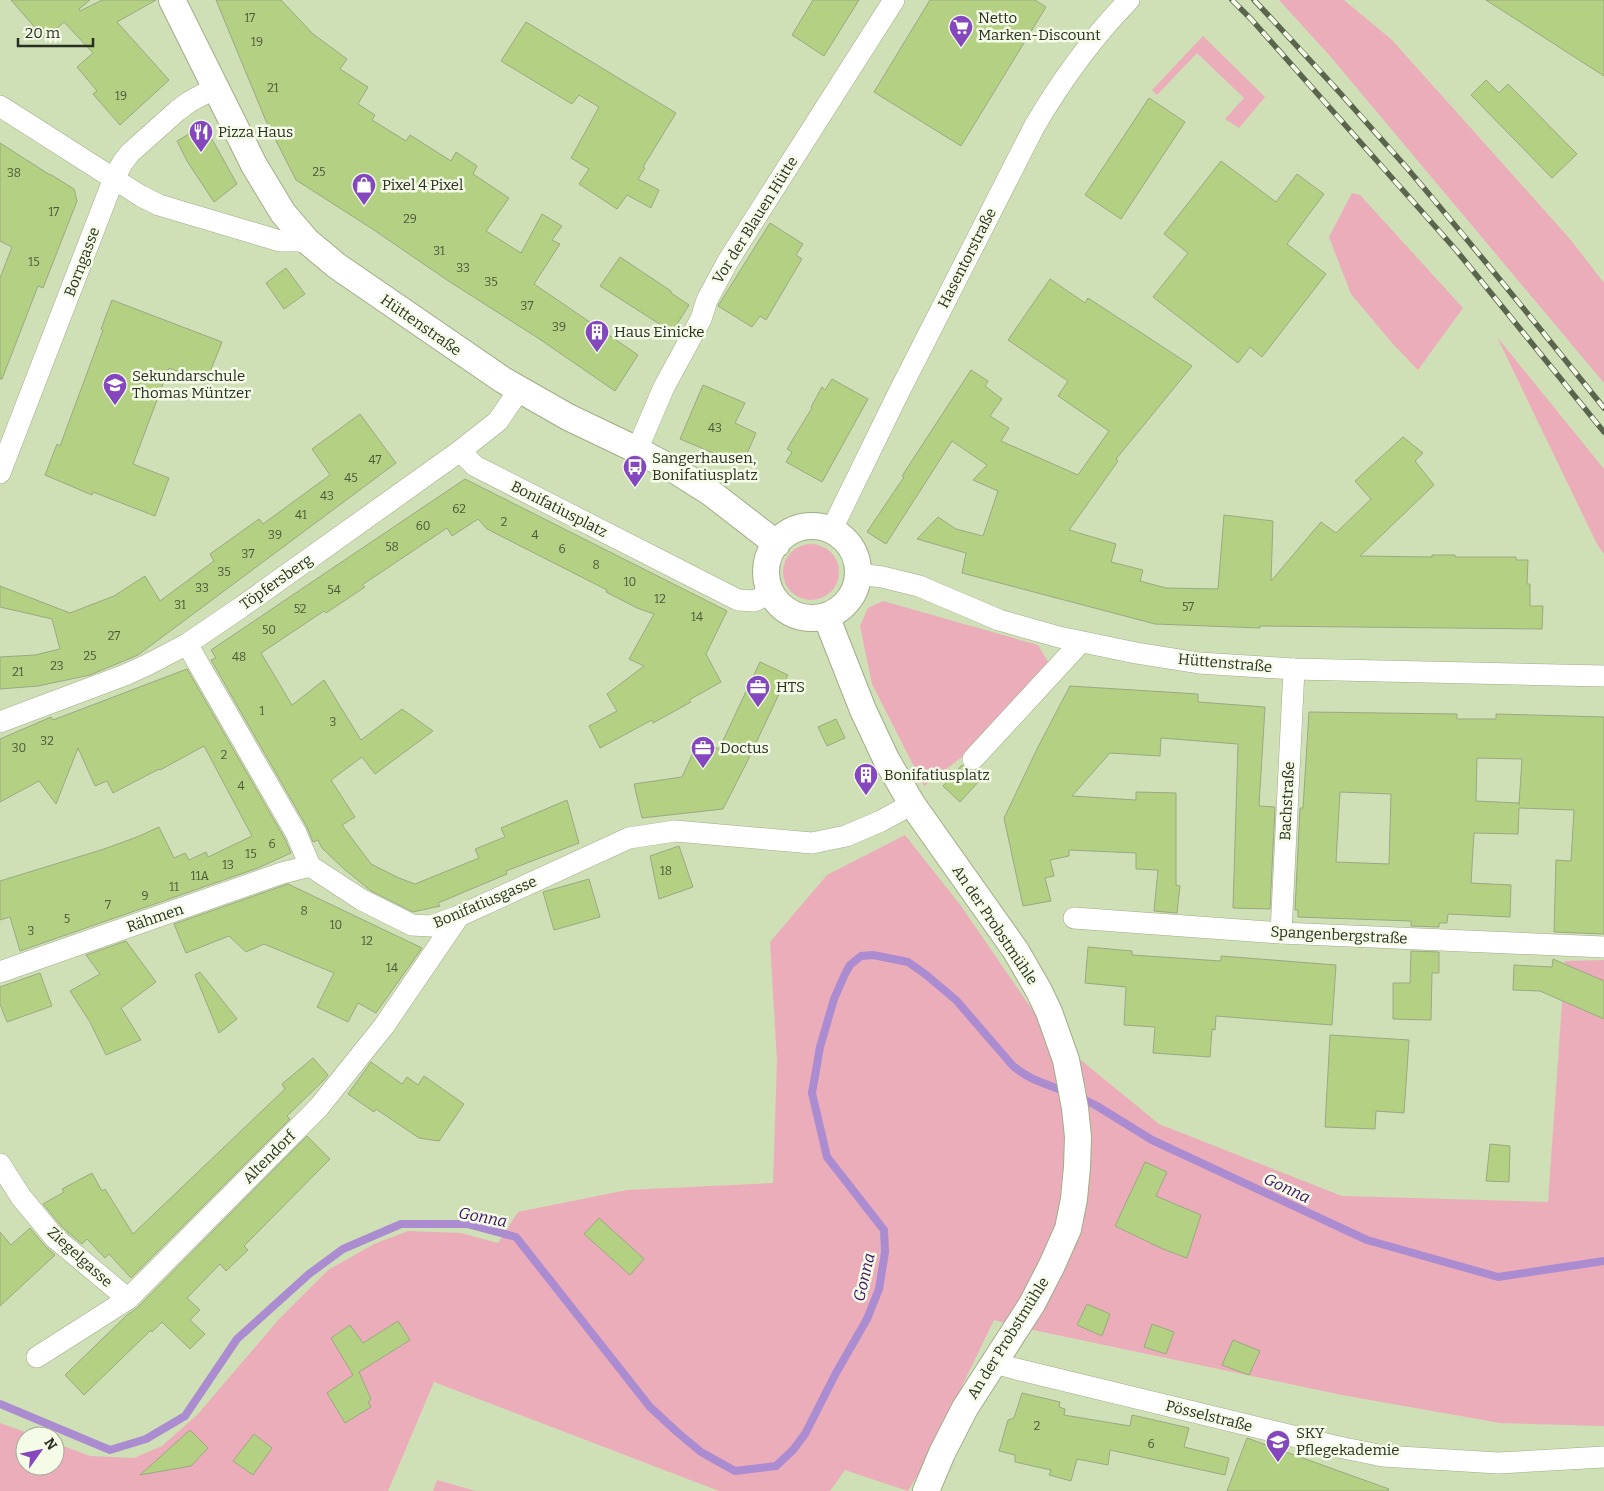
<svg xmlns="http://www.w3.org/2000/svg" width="1604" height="1491" font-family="Bitter,serif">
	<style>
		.green { fill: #ecadba }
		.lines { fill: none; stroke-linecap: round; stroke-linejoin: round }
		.stream { stroke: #ab8cd1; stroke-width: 8 }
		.building { fill: #b4d083; stroke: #9aa982; fill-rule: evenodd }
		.minor-casing { stroke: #9ead86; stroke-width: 22 }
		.tertiary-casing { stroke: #9ead86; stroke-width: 28 }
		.minor { stroke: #fff; stroke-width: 21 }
		.tertiary { stroke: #fff; stroke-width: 26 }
		.rail-casing { stroke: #5b644d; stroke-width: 5.5 }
		.rail { stroke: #f4fce8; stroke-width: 4; stroke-dasharray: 11; stroke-linecap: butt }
		.labels { text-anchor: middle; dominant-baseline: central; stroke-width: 5; stroke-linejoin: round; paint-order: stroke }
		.number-label { font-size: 12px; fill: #4c583a }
		.poi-label { font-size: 15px; fill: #2a3021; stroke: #f4fce8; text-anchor: start }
		.street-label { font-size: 15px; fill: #2a3021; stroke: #f4fce8 }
		.water-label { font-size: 16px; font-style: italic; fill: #3e0f62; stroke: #f4fce8 }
	</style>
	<rect width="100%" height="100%" fill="#cfdfb6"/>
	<g class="green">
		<path d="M1279,0H1344L1392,40L1570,239L1604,283V383L1330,56Z"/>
		<path d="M1203,36L1265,97L1239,128L1225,119L1244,98L1197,53L1157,95L1152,90Z"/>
		<path d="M1352,193L1360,195L1463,308L1418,370L1393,344L1351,294L1329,237Z"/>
		<path d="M1497,337L1604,469V554L1597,544Z"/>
		<circle cx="811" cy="572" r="28"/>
		<path d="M883,601L1038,645L1050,665L962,757L924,786L872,684L860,626L868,608Z"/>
		<path d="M905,835L961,906L1049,1034L1159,1124L1342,1196L1548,1202L1565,961L1604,960V1426L1500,1423L1342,1395L1019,1327L994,1320L925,1462L908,1491L845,1470L830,1491H719L434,1382L388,1491H0V1423L36,1436H25V1466H55V1443L90,1456L134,1458L162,1446L198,1414L280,1318L328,1270L374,1244L408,1231L461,1233L498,1243L518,1212L627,1190L773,1183L777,1060L770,942L827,875Z"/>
		<path d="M437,1480L476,1491H433Z"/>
	</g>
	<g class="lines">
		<g class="stream">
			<path d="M1079,1097L1097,1106L1152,1140L1367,1240L1498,1277L1604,1261"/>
			<path d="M0,1404L110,1450L146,1439L185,1416L237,1339L309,1274L343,1249L401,1224H467L516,1237L650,1407L677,1432L701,1452L735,1471L776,1466L793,1450L805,1434L836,1373L867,1319L879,1289L885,1252L884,1230L827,1157L812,1093L820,1047L834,999L845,974L850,965L861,956L873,955L908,962L925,974L956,1000L1013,1066C1031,1081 1045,1083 1066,1092"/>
		</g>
	</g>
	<g class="building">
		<path d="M11,0H90L79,9L80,11L102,0H156L117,22L169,80L120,125L93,94L97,91L77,67L93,53L64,22L45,39Z"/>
		<path d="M216,0H281L313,34L347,59L340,69L368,87L358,104L375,115L372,120L406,141L410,135L451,161L456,152L477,166L473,174L509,198L486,231L521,253L542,214L562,226L552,240L560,244L534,284L638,355L615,391L538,338L450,282L371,228L296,180L266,121Z"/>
		<path d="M813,0H859L824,56L792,35Z"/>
		<path d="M930,0H1035L1046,7L961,146L874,92Z"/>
		<path d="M1486,0H1604V76Z"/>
		<path d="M526,22L676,113L643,167L645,168L638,179L659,190L651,208L627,195L617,209L579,184L589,169L571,158L599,107L579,95L572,104L501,61Z"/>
		<path d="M1486,80L1499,93L1508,84L1577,154L1552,178L1471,95Z"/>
		<path d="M1149,98L1185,122L1121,219L1085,195Z"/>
		<path d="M204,125L237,184L214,202L187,161L177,141Z"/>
		<path d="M0,143L50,175V174L74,189L77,201L43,288L38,286L2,379H0V278L12,247L0,241Z"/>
		<path d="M1221,161L1276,202L1297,174L1324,194L1287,244L1326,274L1262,357L1250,347L1238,363L1153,297L1188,253L1164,234Z"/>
		<path d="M770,223L803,244L796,255L802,259L766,320L760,316L752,327L718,306Z"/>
		<path d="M620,257L671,291V293L689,305L672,332L600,286Z"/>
		<path d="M286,268L305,294L284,309L266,283Z"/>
		<path d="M1050,279L1085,303L1088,298L1192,366L1116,459L1118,461L1069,530L1116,544L1111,562L1143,570L1140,581L1166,588L1218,589L1224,515L1273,521L1271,581L1321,522L1336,533L1371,499L1355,481L1403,437L1423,453L1415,461L1434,485L1360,556L1432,557V555H1455V557H1516V560H1528L1527,584H1530V606H1543L1542,629L1260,626V628L1155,624L962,573L966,553L917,539L938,517L956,529L983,536L998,491L973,480L987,465L952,441L886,544L867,532L904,477L902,476L971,370L988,381L985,386L1002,399L990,416L1009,428L1001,441L1078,475L1109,431L1058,396L1068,381L1008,340Z"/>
		<path d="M112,300L222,342L206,382L169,368L133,464L169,478L155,516L93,492L92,495L45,475L57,444L60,446L103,330L101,329Z"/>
		<path d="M832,379L868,399L822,482L786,462L792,452L787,449L812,408L811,407L822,387L825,390Z"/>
		<path d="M703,385L745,403L735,423L756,433L742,465L680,439Z"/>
		<path d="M360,414L396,463L138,655L90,675L38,686L0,689V657L35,655L60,649L52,619L0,607V586L70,613L114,596L145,576L160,601L214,561L210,554L259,519L263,524L330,475L312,449Z"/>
		<path d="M465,479L727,611L706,654L721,682L689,700L691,702L653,723L652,720L600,748L589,726L617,711L607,694L644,666L629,659L654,614L637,608L606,592L607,590L487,529L478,519L452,536L447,528L362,585L365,587L326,613L324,611L261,653L292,705L324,680L361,740L402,709L433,731L375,774L362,757L331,780L355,817L342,825L371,864L399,878L415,884L479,858L475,849L505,837L501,828L567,800L579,843L506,871L507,874L438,903L440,906L413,912L371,891L344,869L322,848L318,840L313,842L307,827L211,660L216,658L211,650Z"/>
		<path d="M760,662L788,675L747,762L723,809L642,818L634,784L682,777L699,740L719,749Z"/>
		<path d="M187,669L285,839L291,853L258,868L20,951L10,917L0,920V881L104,849L137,837L159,827L174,858L185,853L189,860L206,852L208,857L252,836L204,746L160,770L159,769L113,793L107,781L95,786L78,748L56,804L39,781L0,802V739L51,717L53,720Z"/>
		<path d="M1070,686L1198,694V702L1265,707L1259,806L1275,807L1270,909L1233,908L1238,744L1161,738L1160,756L1110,753L1072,796L1136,800V792L1176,793V885L1180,886L1177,913L1154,911L1158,870L1136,869V853L1069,850V856L1050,860L1054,876L1045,878L1051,901L1023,906L1004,818L1038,747Z"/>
		<path d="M1309,712L1457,714V719H1496V714L1604,717V934L1554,932L1556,860L1571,861L1574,810L1519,808L1518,834L1474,833L1471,883L1511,885L1510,917L1448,914L1447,923H1439V927L1411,926V921L1298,917V910H1295L1300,808H1303ZM1477,758L1522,759L1519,805V803L1476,801ZM1340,792L1391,794L1389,864L1336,862Z"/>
		<path d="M836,719L845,738L827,746L818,727Z"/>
		<path d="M962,765L980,780L960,802L943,786Z"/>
		<path d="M679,846L693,887L659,899L650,856Z"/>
		<path d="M589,879L600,917L554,930L543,892Z"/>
		<path d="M288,884L422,948L376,1013L358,1003L348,1022L317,1007L334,973L264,944L246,952L229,936L186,953L174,924Z"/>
		<path d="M126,941L156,982L121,1008L141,1040L106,1055L90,1022L70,991L100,974L86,955Z"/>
		<path d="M1088,947L1132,951V955L1221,961V956L1336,965L1332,1025L1216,1016L1215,1030L1212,1029L1210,1057L1153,1053L1155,1027L1124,1025L1126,987L1085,983Z"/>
		<path d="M1411,951L1439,952V973H1432L1431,1020L1393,1019V983H1410Z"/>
		<path d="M1553,959L1604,981V1019L1540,991L1513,990L1514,965L1552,967Z"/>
		<path d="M200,972L237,1019L219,1033L195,975Z"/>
		<path d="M40,973L52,1006L7,1022L0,1004V987Z"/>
		<path d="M1330,1035L1409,1040L1404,1113L1376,1111L1375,1129L1325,1127Z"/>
		<path d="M313,1058L328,1075L325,1079L287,1116L290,1119L131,1278L109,1254L105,1258L87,1239L82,1244L64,1229L43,1204L64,1192L62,1189L92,1173L102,1191L105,1189L133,1234L285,1089L282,1084Z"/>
		<path d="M371,1062L402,1084L407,1077L418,1085L424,1076L464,1104L439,1141L419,1138L376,1109L374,1112L348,1094Z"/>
		<path d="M307,1136L330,1159L244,1246L248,1250L226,1271L220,1264L187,1298L200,1310L190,1320L205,1334L190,1349L162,1322L152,1332L151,1330L84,1395L65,1375L127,1315L137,1308Z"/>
		<path d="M1490,1144L1510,1146L1509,1182L1486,1181Z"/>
		<path d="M1145,1162L1167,1172L1156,1196L1201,1215L1187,1258L1163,1249L1115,1226Z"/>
		<path d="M599,1218L644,1259L630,1275L584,1234Z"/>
		<path d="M30,1228L45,1246L55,1255L0,1306V1232L11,1245Z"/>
		<path d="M1087,1304L1110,1314L1102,1336L1077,1325Z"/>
		<path d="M398,1321L410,1340L359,1372L371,1399L368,1402L371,1407L345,1423L327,1393L353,1375L331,1338L350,1325L363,1343Z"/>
		<path d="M1152,1324L1174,1332L1166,1354L1144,1347Z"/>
		<path d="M1233,1340L1260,1351L1249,1375L1222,1365Z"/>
		<path d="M1022,1393L1060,1402L1059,1407L1065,1409L1064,1415L1130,1426L1132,1415L1189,1428L1184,1447L1229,1458L1225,1475L1110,1450L1108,1465L1077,1459L1071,1481L1049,1475L1051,1470L1015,1462V1455L999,1451L1008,1420L1014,1418Z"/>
		<path d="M190,1430L208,1448L191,1466L140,1475Z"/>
		<path d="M254,1434L272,1448L253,1475L233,1461Z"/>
		<path d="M1247,1438L1389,1489L1388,1491H1227Z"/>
	</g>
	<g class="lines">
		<defs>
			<g id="minor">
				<path d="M0,106L141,196L159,205L280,241H307"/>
				<path d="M637,450L664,387L701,319L707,300L728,261L894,0"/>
				<path d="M460,451L475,466L738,600L754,601L771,593"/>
				<path d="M0,473L114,178L123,162L130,153L177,111L189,102L215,88"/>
				<path d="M831,531L898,394L1034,127C1061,81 1091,39 1129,0"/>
				<path d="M858,574L882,577L919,586L999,620L1059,637L1136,653L1199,663L1294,669L1604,676"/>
				<path d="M187,644L296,833L310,866L362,900L412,925L431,926L459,916L629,838L675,831L812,843L846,836L881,821L912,804"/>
				<path d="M0,722L125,675L147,665L187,644L240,608L460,451L498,421L519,390"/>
				<path d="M973,759L1081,642"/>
				<path d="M1074,918L1281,933L1604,947"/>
				<path d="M1281,933L1294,669"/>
				<path d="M0,972L282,873L310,866"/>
				<path d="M0,1164L21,1197L55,1238L128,1299"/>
				<path d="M37,1357L128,1299L319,1107L384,1026L459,916"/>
				<path d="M995,1363L1016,1369L1334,1446L1383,1456L1498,1463L1604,1457"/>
			</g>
			<g id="tertiary">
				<path d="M172,0L254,165L283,213L307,241L337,266L503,380L568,417L637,450L678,472L711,493L777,544"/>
				<circle cx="812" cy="572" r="46"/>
				<path d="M826,616L863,710L886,759L912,804L1016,951L1039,991L1049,1012L1066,1060L1075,1108L1078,1137L1077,1167L1074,1199L1068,1229L1052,1265L1032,1304L965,1408L942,1453L926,1491"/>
			</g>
		</defs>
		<use href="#minor" class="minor-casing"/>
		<use href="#tertiary" class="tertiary-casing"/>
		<use href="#minor" class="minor"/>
		<use href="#tertiary" class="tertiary"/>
		<defs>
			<g id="rail">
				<path d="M1232,0L1251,19L1456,250L1604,432"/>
				<path d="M1254,0C1306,55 1357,111 1407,168C1474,247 1539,327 1604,408"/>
			</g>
		</defs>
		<use href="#rail" class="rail-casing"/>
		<use href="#rail" class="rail"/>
	</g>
	<defs>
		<symbol id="supermarket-pin" viewBox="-11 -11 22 30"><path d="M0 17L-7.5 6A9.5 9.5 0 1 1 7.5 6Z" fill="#8447bd" stroke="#f4fce8"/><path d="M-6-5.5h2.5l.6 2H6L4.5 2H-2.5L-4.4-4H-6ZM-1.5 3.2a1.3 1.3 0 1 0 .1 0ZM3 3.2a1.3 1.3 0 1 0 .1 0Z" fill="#fff"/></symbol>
		<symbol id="restaurant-pin" viewBox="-11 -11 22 30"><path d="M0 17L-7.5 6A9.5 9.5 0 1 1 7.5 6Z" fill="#8447bd" stroke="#f4fce8"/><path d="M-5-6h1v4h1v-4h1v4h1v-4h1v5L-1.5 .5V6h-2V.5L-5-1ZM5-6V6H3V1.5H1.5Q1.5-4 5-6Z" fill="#fff"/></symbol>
		<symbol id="shop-pin" viewBox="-11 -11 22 30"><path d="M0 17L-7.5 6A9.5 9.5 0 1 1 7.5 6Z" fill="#8447bd" stroke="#f4fce8"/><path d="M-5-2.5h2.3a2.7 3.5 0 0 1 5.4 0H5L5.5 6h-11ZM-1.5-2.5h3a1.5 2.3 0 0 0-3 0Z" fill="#fff"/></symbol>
		<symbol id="building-pin" viewBox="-11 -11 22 30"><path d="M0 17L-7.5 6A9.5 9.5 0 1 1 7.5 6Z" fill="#8447bd" stroke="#f4fce8"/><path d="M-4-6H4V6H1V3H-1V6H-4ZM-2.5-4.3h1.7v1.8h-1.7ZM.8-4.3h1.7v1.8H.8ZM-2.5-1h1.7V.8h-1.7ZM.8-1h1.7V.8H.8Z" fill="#fff"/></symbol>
		<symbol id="school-pin" viewBox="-11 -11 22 30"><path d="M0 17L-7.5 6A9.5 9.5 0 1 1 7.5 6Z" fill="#8447bd" stroke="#f4fce8"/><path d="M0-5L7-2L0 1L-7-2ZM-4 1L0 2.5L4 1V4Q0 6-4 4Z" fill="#fff"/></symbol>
		<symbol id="bus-pin" viewBox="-11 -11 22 30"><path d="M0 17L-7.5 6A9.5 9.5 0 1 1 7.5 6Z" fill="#8447bd" stroke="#f4fce8"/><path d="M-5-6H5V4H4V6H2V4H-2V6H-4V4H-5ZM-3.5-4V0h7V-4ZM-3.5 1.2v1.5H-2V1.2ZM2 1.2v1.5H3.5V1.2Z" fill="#fff"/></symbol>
		<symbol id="office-pin" viewBox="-11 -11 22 30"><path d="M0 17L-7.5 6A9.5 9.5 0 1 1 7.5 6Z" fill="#8447bd" stroke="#f4fce8"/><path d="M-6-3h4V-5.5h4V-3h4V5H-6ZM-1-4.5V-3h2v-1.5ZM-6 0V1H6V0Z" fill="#fff"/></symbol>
		<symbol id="university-pin" viewBox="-11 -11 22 30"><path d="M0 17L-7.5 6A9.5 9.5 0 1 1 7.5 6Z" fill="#8447bd" stroke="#f4fce8"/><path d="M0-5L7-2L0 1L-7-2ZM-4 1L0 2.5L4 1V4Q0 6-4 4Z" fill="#fff"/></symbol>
	</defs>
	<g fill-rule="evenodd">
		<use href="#supermarket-pin" x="947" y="13" width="28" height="38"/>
		<use href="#restaurant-pin" x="187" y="118" width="28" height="38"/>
		<use href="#shop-pin" x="350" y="171" width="28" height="38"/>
		<use href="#building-pin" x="583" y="318" width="28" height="38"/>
		<use href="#school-pin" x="101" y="371" width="28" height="38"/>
		<use href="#bus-pin" x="621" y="453" width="28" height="38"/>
		<use href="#office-pin" x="744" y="673" width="28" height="38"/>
		<use href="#office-pin" x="689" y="734" width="28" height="38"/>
		<use href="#building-pin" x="852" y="761" width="28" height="38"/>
		<use href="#university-pin" x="1264" y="1428" width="28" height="38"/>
	</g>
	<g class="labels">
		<g class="number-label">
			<text x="250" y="18">17</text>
			<text x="257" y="42">19</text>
			<text x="273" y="88">21</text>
			<text x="121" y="96">19</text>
			<text x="319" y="172">25</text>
			<text x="14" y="173">38</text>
			<text x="54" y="212">17</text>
			<text x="410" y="219">29</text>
			<text x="439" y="251">31</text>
			<text x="34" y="262">15</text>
			<text x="463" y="268">33</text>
			<text x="491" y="282">35</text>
			<text x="527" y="306">37</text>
			<text x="559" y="327">39</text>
			<text x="715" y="428">43</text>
			<text x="375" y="460">47</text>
			<text x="351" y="478">45</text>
			<text x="327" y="496">43</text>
			<text x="459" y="509">62</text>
			<text x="301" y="515">41</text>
			<text x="504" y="522">2</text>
			<text x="423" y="526">60</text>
			<text x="275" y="535">39</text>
			<text x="535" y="535">4</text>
			<text x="392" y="547">58</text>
			<text x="562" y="549">6</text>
			<text x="248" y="554">37</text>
			<text x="596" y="565">8</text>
			<text x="224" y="572">35</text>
			<text x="630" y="582">10</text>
			<text x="202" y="588">33</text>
			<text x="334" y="590">54</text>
			<text x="660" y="599">12</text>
			<text x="180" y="605">31</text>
			<text x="1188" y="607">57</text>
			<text x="300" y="609">52</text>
			<text x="697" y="617">14</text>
			<text x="269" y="630">50</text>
			<text x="114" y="636">27</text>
			<text x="90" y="656">25</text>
			<text x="239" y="657">48</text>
			<text x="57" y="666">23</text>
			<text x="18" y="672">21</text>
			<text x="262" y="711">1</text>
			<text x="333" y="722">3</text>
			<text x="47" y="741">32</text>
			<text x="19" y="748">30</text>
			<text x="224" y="755">2</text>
			<text x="241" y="786">4</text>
			<text x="272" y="844">6</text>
			<text x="251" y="854">15</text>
			<text x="228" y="865">13</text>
			<text x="666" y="871">18</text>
			<text x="200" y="876">11A</text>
			<text x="174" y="887">11</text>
			<text x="145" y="896">9</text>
			<text x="108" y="905">7</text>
			<text x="304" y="911">8</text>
			<text x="67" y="919">5</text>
			<text x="336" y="925">10</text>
			<text x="31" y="931">3</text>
			<text x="367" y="941">12</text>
			<text x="392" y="968">14</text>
			<text x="1037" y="1426">2</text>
			<text x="1151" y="1444">6</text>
		</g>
		<g class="poi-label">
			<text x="978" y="18">Netto<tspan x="978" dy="17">Marken-Discount</tspan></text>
			<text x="218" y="132">Pizza Haus</text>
			<text x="382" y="185">Pixel 4 Pixel</text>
			<text x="614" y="332">Haus Einicke</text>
			<text x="132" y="376">Sekundarschule<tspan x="132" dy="17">Thomas Müntzer</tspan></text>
			<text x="652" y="458">Sangerhausen,<tspan x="652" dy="17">Bonifatiusplatz</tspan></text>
			<text x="776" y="687">HTS</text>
			<text x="720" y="748">Doctus</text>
			<text x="884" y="775">Bonifatiusplatz</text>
			<text x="1296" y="1433">SKY<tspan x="1296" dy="17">Pflegekademie</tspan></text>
		</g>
		<g class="street-label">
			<text transform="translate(755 220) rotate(-58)">Vor der Blauen Hütte</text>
			<text transform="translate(967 258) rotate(-63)">Hasentorstraße</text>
			<text transform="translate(82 262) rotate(-69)">Borngasse</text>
			<text transform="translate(421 325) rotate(35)">Hüttenstraße</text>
			<text transform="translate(559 509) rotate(27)">Bonifatiusplatz</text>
			<text transform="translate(276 582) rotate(-35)">Töpfersberg</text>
			<text transform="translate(1225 663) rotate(5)">Hüttenstraße</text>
			<text transform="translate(1287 801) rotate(-87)">Bachstraße</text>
			<text transform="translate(485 902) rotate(-23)">Bonifatiusgasse</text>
			<text transform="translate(155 918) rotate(-19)">Rähmen</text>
			<text transform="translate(995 925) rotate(56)">An der Probstmühle</text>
			<text transform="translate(1339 935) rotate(3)">Spangenbergstraße</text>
			<text transform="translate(269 1157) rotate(-45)">Altendorf</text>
			<text transform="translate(80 1257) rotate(42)">Ziegelgasse</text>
			<text transform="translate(1008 1338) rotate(-58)">An der Probstmühle</text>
			<text transform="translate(1209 1416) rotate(14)">Pösselstraße</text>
		</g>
		<g class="water-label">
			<text transform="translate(1287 1188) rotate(25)">Gonna</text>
			<text transform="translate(483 1217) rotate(11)">Gonna</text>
			<text transform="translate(864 1277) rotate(-77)">Gonna</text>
		</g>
	</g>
	<g transform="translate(40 1451) rotate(57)"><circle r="24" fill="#f4fce8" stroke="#a3aa98"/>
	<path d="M0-4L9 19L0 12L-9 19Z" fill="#8447bd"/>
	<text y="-8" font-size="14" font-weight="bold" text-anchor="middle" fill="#2a3021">N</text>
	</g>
	<path d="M18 38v8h75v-8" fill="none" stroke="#2a3021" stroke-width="2.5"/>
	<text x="25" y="38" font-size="15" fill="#2a3021" stroke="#f4fce8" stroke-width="4" paint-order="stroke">20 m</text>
</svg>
